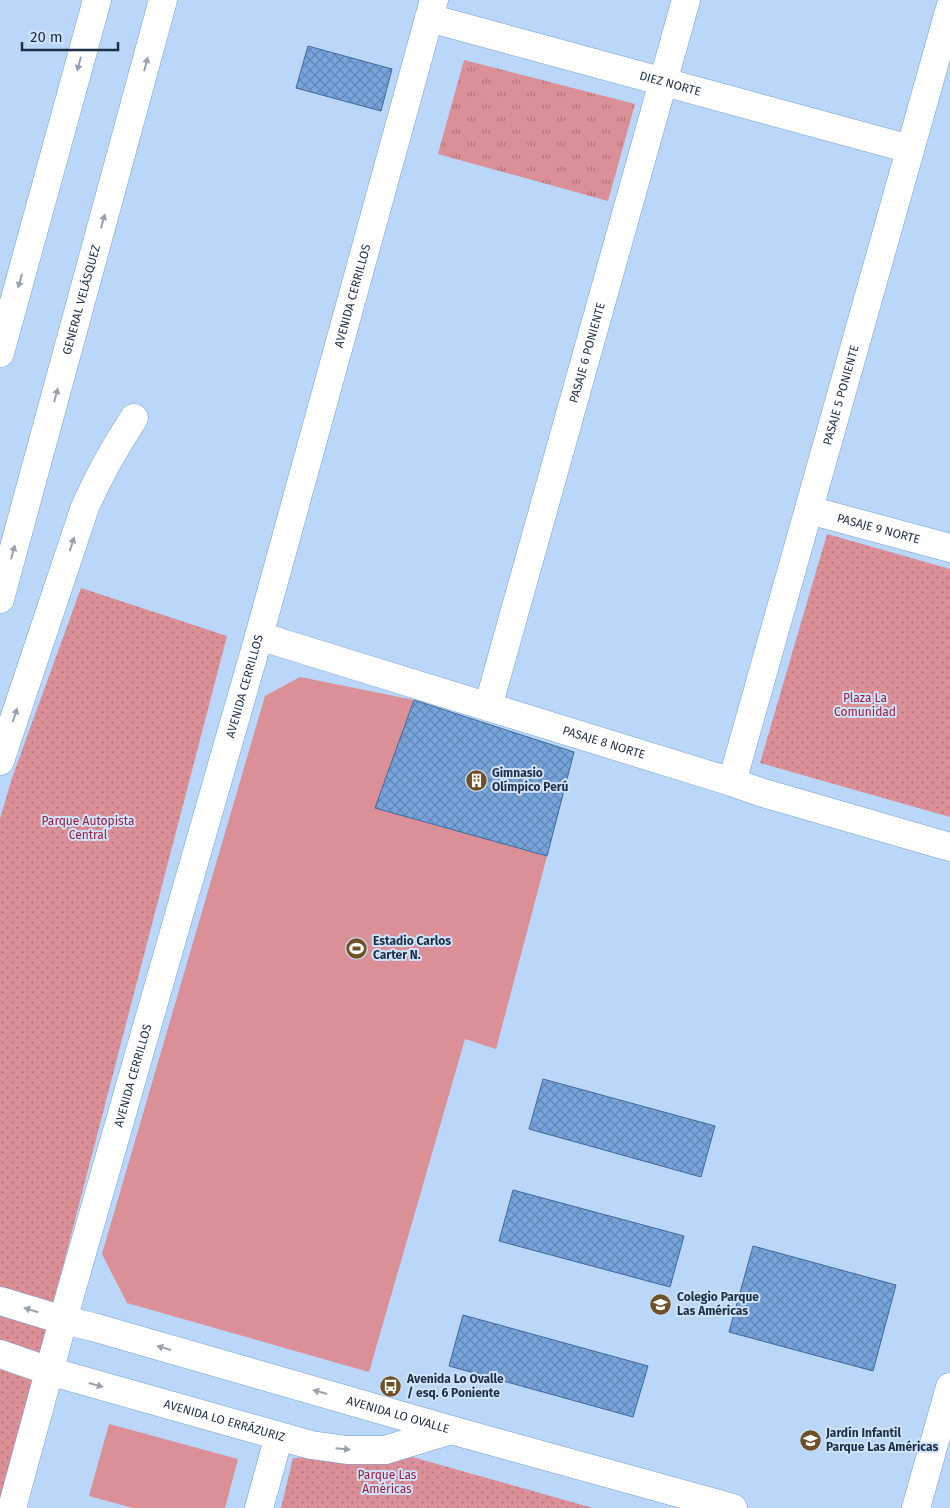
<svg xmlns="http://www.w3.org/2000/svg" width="950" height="1508" font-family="'Fira Sans',sans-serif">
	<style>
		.grass { fill: url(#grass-tufts) }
		.park { fill: url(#park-dots) }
		.pitch { fill: #db8f96 }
		.building { fill: url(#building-cross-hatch); stroke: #3f6a9d }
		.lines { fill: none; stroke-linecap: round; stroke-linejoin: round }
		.street-casing { stroke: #74a1d7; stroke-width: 29 }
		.secondary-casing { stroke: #74a1d7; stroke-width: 29 }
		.highway-casing { stroke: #74a1d7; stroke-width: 29 }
		.street { stroke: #fff; stroke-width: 28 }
		.secondary { stroke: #fff; stroke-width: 28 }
		.highway { stroke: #fff; stroke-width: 28 }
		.oneway { fill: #99a1ab }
		.labels { text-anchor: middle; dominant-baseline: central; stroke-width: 4; stroke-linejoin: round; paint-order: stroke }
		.street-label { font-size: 12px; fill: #1d2f45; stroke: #d0e3fa }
		.park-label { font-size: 12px; fill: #9c1e3d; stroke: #d0e3fa }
		.poi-label { font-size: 12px; font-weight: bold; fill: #1d2f45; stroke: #d0e3fa; text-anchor: start }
	</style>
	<defs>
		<pattern id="grass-tufts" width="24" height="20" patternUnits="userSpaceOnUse" patternTransform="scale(1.25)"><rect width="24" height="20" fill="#db8f96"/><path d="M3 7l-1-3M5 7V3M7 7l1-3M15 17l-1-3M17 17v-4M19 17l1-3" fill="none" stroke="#b1757c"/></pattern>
		<pattern id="park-dots" width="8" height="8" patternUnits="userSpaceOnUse" patternTransform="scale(1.25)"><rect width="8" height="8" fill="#db8f96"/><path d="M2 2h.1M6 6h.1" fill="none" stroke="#b1757c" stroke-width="1.8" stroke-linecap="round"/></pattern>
		<pattern id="building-cross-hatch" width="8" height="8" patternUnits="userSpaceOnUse" patternTransform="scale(1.25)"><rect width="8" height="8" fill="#77a4da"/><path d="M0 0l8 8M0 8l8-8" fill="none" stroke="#6186b3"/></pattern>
	</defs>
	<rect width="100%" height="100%" fill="#bad6f8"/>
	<path class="grass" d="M464,60L635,104L608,201L438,154Z"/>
	<g class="park">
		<path d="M827,534L950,569V817L760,763Z"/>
		<path d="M81,588L227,636L0,1508V819L12,778Z"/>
		<path d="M405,1455L593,1508H281L293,1458Z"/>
	</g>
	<g class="pitch">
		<path d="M300,677L414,700L376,808L547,856L496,1049L465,1039L369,1372L127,1303L102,1254L265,696Z"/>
		<path d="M109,1424L238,1459L225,1508H133L89,1496Z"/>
	</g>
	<g class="building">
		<path d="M308,46L392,69L381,111L296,88Z"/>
		<path d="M414,700L574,752L547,856L375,808Z"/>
		<path d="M543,1079L715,1126L701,1177L529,1129Z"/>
		<path d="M513,1190L684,1236L670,1287L499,1241Z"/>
		<path d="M753,1246L896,1285L873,1371L729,1332Z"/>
		<path d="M463,1315L648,1366L633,1417L449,1366Z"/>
	</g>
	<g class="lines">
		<defs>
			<g id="street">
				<path id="s1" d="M429,18L910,149"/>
				<path id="s2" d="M809,510L950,548"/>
				<path id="s3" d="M259,636L732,782L760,792L950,847"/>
				<path id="s4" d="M488,707L686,0"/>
				<path id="s5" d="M732,782L950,8"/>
				<path d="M259,1508L279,1436"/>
				<path d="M916,1508L950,1387"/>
			</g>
			<g id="secondary">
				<path id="s6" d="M0,1301L63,1320L93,1327L451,1430L733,1508"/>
				<path id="s7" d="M0,1354L49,1371L311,1445L347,1450H385L451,1430"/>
				<path id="s8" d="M12,1508L70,1295L259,636L434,0"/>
			</g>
			<g id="highway">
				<path d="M0,353L97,0"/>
				<path id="s9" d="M0,599L163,0"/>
				<path d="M0,761L85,507C99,475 115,447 134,418"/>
			</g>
		</defs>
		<use href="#street" class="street-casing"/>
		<use href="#secondary" class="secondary-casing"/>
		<use href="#highway" class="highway-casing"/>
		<use href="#street" class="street"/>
		<use href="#secondary" class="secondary"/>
		<use href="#highway" class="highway"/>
	</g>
	<defs><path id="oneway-solid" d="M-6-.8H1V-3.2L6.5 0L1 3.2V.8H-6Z" transform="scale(1.25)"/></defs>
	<g class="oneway">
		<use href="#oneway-solid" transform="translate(79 64) rotate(105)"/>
		<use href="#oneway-solid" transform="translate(146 64) rotate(-75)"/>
		<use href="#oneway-solid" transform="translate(103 221) rotate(-75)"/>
		<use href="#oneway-solid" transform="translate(20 281) rotate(105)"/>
		<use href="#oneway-solid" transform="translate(56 395) rotate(-75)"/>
		<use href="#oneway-solid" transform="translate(72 544) rotate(-72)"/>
		<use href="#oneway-solid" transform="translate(13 552) rotate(-75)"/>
		<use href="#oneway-solid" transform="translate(15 715) rotate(-72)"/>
		<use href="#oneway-solid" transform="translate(31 1310) rotate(-163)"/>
		<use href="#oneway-solid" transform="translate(164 1348) rotate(-164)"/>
		<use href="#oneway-solid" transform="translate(96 1385) rotate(16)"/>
		<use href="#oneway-solid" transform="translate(320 1392) rotate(-164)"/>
		<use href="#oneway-solid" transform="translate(343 1449) rotate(5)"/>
	</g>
	<defs>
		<symbol id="building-disc" viewBox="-11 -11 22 22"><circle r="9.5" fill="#705126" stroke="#d0e3fa"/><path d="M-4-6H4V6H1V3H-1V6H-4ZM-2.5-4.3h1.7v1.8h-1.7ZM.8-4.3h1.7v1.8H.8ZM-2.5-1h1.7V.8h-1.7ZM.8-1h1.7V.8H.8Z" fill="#fff"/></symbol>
		<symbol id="stadium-disc" viewBox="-11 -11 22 22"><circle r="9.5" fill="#705126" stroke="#d0e3fa"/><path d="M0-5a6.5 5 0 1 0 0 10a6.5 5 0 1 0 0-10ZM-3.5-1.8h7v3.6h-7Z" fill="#fff"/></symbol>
		<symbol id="school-disc" viewBox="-11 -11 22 22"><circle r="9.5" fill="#705126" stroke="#d0e3fa"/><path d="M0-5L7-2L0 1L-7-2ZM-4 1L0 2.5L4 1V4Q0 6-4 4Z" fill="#fff"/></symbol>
		<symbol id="bus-disc" viewBox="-11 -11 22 22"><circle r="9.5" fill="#705126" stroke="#d0e3fa"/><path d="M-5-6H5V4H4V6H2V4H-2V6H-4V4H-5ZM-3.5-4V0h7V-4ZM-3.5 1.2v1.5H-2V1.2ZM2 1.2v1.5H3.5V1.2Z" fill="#fff"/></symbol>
	</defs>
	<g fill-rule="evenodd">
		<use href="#building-disc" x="464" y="768" width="25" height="25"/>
		<use href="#stadium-disc" x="344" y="936" width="25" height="25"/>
		<use href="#school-disc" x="648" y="1292" width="25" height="25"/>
		<use href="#bus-disc" x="378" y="1374" width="25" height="25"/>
		<use href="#school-disc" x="798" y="1428" width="25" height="25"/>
	</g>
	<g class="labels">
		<g class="street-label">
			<text stroke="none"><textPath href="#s1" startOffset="250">DIEZ NORTE</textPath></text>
			<text stroke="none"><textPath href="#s8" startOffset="1259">AVENIDA CERRILLOS</textPath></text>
			<text stroke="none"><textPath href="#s9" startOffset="310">GENERAL VELÁSQUEZ</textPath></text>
			<text stroke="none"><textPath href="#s4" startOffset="368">PASAJE 6 PONIENTE</textPath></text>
			<text stroke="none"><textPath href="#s5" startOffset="402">PASAJE 5 PONIENTE</textPath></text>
			<text stroke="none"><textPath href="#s2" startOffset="72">PASAJE 9 NORTE</textPath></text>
			<text stroke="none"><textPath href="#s8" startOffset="854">AVENIDA CERRILLOS</textPath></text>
			<text stroke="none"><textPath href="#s3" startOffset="361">PASAJE 8 NORTE</textPath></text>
			<text stroke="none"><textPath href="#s8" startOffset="449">AVENIDA CERRILLOS</textPath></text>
			<text stroke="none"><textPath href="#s6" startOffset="414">AVENIDA LO OVALLE</textPath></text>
			<text stroke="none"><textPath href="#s7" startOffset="234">AVENIDA LO ERRÁZURIZ</textPath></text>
		</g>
		<g class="park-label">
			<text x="865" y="698">Plaza La<tspan x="865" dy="14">Comunidad</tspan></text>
			<text x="88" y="821">Parque Autopista<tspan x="88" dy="14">Central</tspan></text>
			<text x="387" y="1475">Parque Las<tspan x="387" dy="14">Américas</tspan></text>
		</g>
		<g class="poi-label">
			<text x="492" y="773">Gimnasio<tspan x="492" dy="14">Olímpico Perú</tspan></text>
			<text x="373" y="941">Estadio Carlos<tspan x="373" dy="14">Carter N.</tspan></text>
			<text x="677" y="1297">Colegio Parque<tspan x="677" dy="14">Las Américas</tspan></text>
			<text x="407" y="1379">Avenida Lo Ovalle<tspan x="407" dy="14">/ esq. 6 Poniente</tspan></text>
			<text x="826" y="1433">Jardín Infantil<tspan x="826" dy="14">Parque Las Américas</tspan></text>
		</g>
	</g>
	<path d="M22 42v8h96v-8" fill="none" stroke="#1d2f45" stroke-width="2.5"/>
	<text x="30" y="42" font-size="15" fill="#1d2f45" stroke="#d0e3fa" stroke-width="4" paint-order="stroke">20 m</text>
</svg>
